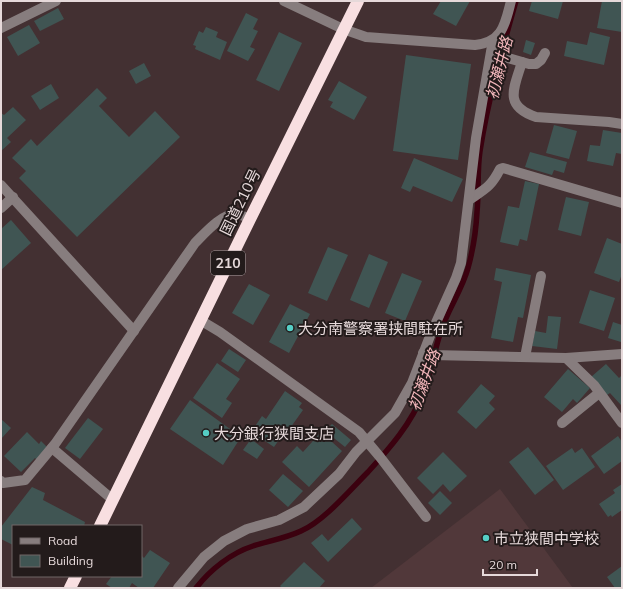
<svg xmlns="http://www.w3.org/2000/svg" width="623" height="589" font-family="Mulish,'Noto Sans JP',sans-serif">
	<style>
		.built { fill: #51383a }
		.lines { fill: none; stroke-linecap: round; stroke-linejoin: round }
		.stream { stroke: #3b010f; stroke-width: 5.5 }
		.building { fill: #405553 }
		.minor { stroke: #877d7e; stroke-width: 10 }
		.highway { stroke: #f8dfe1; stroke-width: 12 }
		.poi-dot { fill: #55cec5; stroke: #231b1b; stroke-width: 1.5 }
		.labels { text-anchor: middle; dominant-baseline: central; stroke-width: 4; stroke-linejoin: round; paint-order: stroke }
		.shield { fill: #231b1b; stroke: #aca0a1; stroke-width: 1 }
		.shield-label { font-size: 14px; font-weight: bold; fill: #e6d9da }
		.street-label { font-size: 15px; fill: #e6d9da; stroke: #231b1b }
		.poi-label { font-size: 15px; fill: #e6d9da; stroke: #231b1b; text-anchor: start }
		.water-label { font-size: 16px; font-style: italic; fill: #f3b7bb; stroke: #231b1b }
	</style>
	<rect width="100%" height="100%" fill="#433032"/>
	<path class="built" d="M500,489L573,588H371Z"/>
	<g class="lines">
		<path class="stream" d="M196,588C210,570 231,553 253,546C269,541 286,538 301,531C324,521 350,490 368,472C389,449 412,423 423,393C431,373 434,351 441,331C448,309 462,290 468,268C473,250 476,231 477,212C479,191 477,171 480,151C488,100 502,50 516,1"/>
	</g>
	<g class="building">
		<path d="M441,1H470L456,26L433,14Z"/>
		<path d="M532,1H563L558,19L529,11Z"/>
		<path d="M602,1H622V32L597,28Z"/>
		<path d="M58,8L64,19L40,31L34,21Z"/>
		<path d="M246,13L258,19L253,29L258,31L250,47L255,49L248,61L227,51Z"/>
		<path d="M29,25L40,43L18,56L7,37Z"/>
		<path d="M206,27L218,32L216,37L227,42L220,60L195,49L196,46L193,45L199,31L203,33Z"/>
		<path d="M279,32L302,43L279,91L256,80Z"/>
		<path d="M590,32L610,37L604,65L564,56L567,41L587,45Z"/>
		<path d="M526,40L535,43L531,55L523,52Z"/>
		<path d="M406,55L471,64L458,160L393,151Z"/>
		<path d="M144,63L151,76L136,84L129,71Z"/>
		<path d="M339,81L367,97L354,120L330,107L333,102L328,100Z"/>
		<path d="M51,84L59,98L40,110L31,96Z"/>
		<path d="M97,88L107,98L99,106L129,137L155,111L180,137L77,237L19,178L26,171L12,158L31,139L37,146Z"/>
		<path d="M13,107L26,120L7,138L11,142L1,151V113L4,115Z"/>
		<path d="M554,125L577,131L569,159L546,153Z"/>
		<path d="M603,130L622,133V154L616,153L613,166L587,161L590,145L600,146Z"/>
		<path d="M530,152L567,162L564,173L554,170L552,175L525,167Z"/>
		<path d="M414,158L463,179L452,202L413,186L410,192L401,188Z"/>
		<path d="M525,181L539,184L527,241L520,239L518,246L500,242L508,206L519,208Z"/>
		<path d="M566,197L589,202L581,236L558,230Z"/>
		<path d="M11,220L31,243L1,270V229Z"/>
		<path d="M607,238L622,244V274L619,282L594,273Z"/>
		<path d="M328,247L348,255L327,301L308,293Z"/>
		<path d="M369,254L388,262L369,308L350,300Z"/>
		<path d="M496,268L531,275L523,318L518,317L513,342L491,338L502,282L494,280Z"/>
		<path d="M402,273L422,281L405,321L385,313Z"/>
		<path d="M249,284L270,295L253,325L232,313Z"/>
		<path d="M590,290L615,298L604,331L579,323Z"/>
		<path d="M290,304L310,314L289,353L269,342Z"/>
		<path d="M548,316L561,317L557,349L532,346L535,331L546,333Z"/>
		<path d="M613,322L622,325L621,342L608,338Z"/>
		<path d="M229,349L246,360L238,372L221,361Z"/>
		<path d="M217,363L240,379L226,399L232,403L222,418L193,398Z"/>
		<path d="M606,364L619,378L622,375V403L621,405L610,393L607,395L591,377Z"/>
		<path d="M568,369L590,388L577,403L573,399L562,412L544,397Z"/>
		<path d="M481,384L495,396L489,403L495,409L476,429L457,412Z"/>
		<path d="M285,391L302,403L299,407L303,410L283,438L281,437L274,447L262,439L259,441L249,435L262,416L266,419Z"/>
		<path d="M190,400L241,437L223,465L170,429Z"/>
		<path d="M88,418L103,429L80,459L65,448Z"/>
		<path d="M1,419L11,428L1,439Z"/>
		<path d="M332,424L351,440L345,447L325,431Z"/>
		<path d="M27,432L39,444L41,441L49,449L38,461L35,458L21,472L4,456Z"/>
		<path d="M321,432L342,451L309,487L282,462L297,446L303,452Z"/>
		<path d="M618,436L622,442V461L604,474L591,456Z"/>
		<path d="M251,439L264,449L257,459L243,450Z"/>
		<path d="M528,447L554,480L535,495L509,462Z"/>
		<path d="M572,448L575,453L582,448L595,467L563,490L546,466Z"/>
		<path d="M443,452L467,476L450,492L443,484L433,494L417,478Z"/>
		<path d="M283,474L303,491L288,507L269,490Z"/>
		<path d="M622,484V510L612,517L611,515L608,517L599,504L615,493L613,490Z"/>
		<path d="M32,487L45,493L43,500L85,522L84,526H13V545L1,539V527Z"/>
		<path d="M440,491L452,503L440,515L428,503Z"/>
		<path d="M352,518L362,529L328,562L311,543L322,534L328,541Z"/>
		<path d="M150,550L170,563L153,588H139L132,583L129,588H112L106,584L112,576H141V555L144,558Z"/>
		<path d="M304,562L325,581L319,588H282L280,586Z"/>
		<path d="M622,566V588H615L607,577Z"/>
	</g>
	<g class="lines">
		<g class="minor">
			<path d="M284,1L343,29L366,37L475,45C503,42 505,24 511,1"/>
			<path d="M1,28L56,1"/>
			<path d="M491,53L529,64H536L541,60L545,53"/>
			<path d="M522,62C514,88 503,106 536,117L609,122L622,124"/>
			<path d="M1,185L134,331"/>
			<path d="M469,200C485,189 491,187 500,169L503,168L622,203"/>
			<path d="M1,208L13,197"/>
			<path d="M200,320L220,332L359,432L380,457L426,517"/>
			<path d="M423,353L432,355L566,358L622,354"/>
			<path d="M525,357L541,276"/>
			<path d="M566,358L594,385L622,423"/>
			<path d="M562,423L599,393"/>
			<path d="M52,448L113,500"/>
			<path d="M1,481L3,483L25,480L55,444L195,243C205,233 222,213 237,214C241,215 246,217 250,219"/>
			<path d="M178,588L204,557L224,541L247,529L279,520L304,507L339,474L356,452L395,413L412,383L430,336L456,278L461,263L476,138L493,40"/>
		</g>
		<g class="highway">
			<path d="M100,526L250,219L358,1"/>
			<path d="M70,588L76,576"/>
		</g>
	</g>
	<g class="poi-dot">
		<circle cx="290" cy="328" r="4"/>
		<circle cx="206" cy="433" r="4"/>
		<circle cx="486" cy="538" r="4"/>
	</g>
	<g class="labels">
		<rect class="shield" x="211" y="251" width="34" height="24" rx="3"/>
		<g class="shield-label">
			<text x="228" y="263">210</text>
		</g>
		<g class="street-label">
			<text transform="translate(240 202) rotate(-64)">国道210号</text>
		</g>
		<g class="poi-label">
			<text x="298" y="328">大分南警察署挟間駐在所</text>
			<text x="214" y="433">大分銀行狭間支店</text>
			<text x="494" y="538">市立狭間中学校</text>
		</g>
		<g class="water-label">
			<text transform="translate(499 68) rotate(-76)">初瀬井路</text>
			<text transform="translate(424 380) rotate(-70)">初瀬井路</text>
		</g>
	</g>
	<rect width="623" height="589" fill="none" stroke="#e6d9da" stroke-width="4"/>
	<rect x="12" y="525" width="130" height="52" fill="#231b1b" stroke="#716767"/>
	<rect x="20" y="538" width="20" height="6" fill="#877d7e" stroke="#716767"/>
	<text x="48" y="545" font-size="12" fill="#e6d9da">Road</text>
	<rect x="20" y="555" width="20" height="12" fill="#405553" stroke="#716767"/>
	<text x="48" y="565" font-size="12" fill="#e6d9da">Building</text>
	<path d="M483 569v6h54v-6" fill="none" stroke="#e6d9da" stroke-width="2"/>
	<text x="489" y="569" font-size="12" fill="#e6d9da" stroke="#231b1b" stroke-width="3" paint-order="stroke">20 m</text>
</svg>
